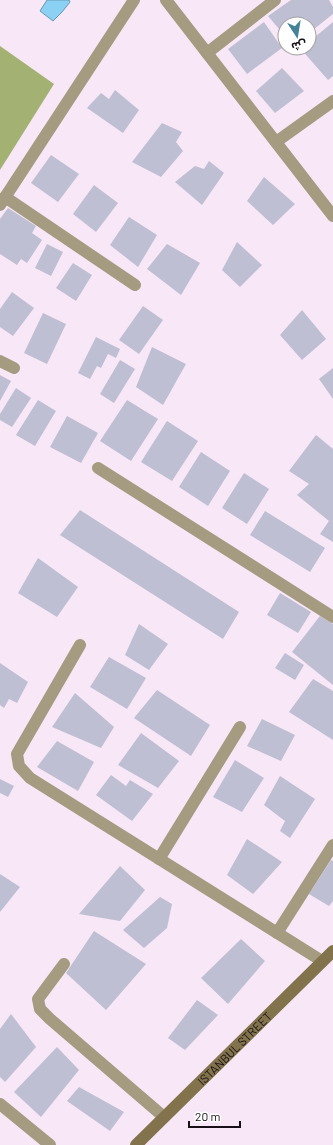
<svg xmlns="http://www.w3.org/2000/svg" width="333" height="1145" font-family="Barlow,'Noto Sans Arabic',sans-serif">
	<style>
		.forest { fill: #a3b173 }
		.water { fill: #8bd1f4; stroke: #6897b2 }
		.building { fill: #bfbfd3 }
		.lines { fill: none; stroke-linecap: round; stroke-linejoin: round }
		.street { stroke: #a49b81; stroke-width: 12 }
		.secondary { stroke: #82734c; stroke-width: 12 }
		.labels { text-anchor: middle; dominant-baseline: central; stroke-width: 4; stroke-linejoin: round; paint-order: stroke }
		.street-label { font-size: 12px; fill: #171117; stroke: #fff }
	</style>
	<rect width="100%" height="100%" fill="#f7e7f7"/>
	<path class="forest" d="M0,46L54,84L0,170Z"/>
	<path class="water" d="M47,0H69L70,2L62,12L53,21L40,11Z"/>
	<g class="building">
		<path d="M291,0H329L333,7V14L309,33V24H285V36L268,16Z"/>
		<path d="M264,22L282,48L247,74L228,49Z"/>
		<path d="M333,22V76L328,80L300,48H309V42Z"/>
		<path d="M282,68L304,91L275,113L256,91Z"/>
		<path d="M115,90L139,110L123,133L87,108L101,93L109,99Z"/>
		<path d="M162,123L182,132L176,142L183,151L161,177L132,162Z"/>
		<path d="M51,155L79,174L58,202L31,183Z"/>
		<path d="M209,161L224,173L202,205L175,182L195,166L204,169Z"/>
		<path d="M264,177L295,204L273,225L247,201Z"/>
		<path d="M94,185L118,203L96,232L73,214Z"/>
		<path d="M8,208L36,226L32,233L42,240L27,263L21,259L17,265L0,254V219Z"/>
		<path d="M129,217L157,235L138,267L110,245Z"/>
		<path d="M237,242L262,265L240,287L222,270Z"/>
		<path d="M47,244L63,252L51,276L35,268Z"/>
		<path d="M167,244L200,263L181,295L147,269Z"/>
		<path d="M73,263L92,275L76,301L56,288Z"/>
		<path d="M12,292L34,308L13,336L0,327V309Z"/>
		<path d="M143,306L163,320L139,354L119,340Z"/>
		<path d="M302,310L326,339L302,360L280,335Z"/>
		<path d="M43,313L66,324L47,364L24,353Z"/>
		<path d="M96,337L120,349L116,358L108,354L101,368L97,366L90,379L78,373Z"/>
		<path d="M152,347L186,364L163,405L136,387Z"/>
		<path d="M120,360L135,369L114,403L100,394Z"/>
		<path d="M333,368V399L319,379Z"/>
		<path d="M0,375L11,381L0,401Z"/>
		<path d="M16,388L31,398L12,427L0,420V414Z"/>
		<path d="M38,400L56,411L35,446L16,435Z"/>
		<path d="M127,400L158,419L131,461L100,441Z"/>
		<path d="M67,416L98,433L81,463L50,447Z"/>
		<path d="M167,421L198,441L172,481L141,462Z"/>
		<path d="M316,435L333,449V542L320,534L329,521L297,495L309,484L289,471Z"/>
		<path d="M201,452L230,471L208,506L179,487Z"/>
		<path d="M244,473L269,489L247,524L222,508Z"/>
		<path d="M80,510L239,612L223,639L60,535Z"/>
		<path d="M265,511L325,548L310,572L250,535Z"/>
		<path d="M38,558L78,587L57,617L18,593Z"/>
		<path d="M280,593L311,612L298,633L267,615Z"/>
		<path d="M320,616L333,624V685L292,652Z"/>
		<path d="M139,624L168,644L149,670L125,655Z"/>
		<path d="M285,653L304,665L295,680L275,668Z"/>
		<path d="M109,657L146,678L127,709L90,687Z"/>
		<path d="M0,663L28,682L17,703L9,699L4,708L0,705Z"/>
		<path d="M313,679L333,691V740L289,712Z"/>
		<path d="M157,690L210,725L191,756L134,718Z"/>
		<path d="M75,693L114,727L101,748L52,727Z"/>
		<path d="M262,719L295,735L281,761L247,746Z"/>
		<path d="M141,733L179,761L158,788L118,765Z"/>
		<path d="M57,741L94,762L78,791L37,767Z"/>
		<path d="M235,760L264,778L242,812L213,797Z"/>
		<path d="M111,775L126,786L130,780L153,794L132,821L96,795Z"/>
		<path d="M280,776L315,799L290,838L280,831L285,821L264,805Z"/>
		<path d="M0,779L14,786L8,797L0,793Z"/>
		<path d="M247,839L282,862L253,894L227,875Z"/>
		<path d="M331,860L333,861V901L329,906L309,894Z"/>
		<path d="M120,866L145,890L120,921L79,914Z"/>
		<path d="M0,874L20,887L0,912Z"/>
		<path d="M160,897L172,904L167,928L144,948L123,930Z"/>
		<path d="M94,931L146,964L106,1010L66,973Z"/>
		<path d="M241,939L265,961L228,1004L201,978Z"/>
		<path d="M197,1000L218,1015L185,1050L168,1038Z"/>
		<path d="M11,1014L36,1047L5,1082L0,1077V1029Z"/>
		<path d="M57,1047L79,1070L41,1117L14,1092Z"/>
		<path d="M79,1087L124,1112L110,1131L67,1101Z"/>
	</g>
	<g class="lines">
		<g class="street">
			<path d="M166,0L333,216"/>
			<path d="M207,53L275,0"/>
			<path d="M276,142L333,101"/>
			<path d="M5,197L135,285"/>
			<path d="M0,205L134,0"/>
			<path d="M0,361L14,368"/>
			<path d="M98,468L333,617"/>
			<path d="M80,645L17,754L19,766L30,778L322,961"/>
			<path d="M159,859L240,727"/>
			<path d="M277,933L333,845"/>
			<path d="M64,964L38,999L40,1009L50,1019L164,1117"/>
			<path d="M0,1104L50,1145"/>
		</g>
		<path class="secondary" id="s1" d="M136,1145L333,951"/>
	</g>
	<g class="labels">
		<g class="street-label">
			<text stroke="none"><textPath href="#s1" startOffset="138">ISTANBUL STREET</textPath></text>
		</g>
	</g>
	<g transform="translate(297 36) rotate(168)"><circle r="19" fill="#ffffff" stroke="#a2a0a2"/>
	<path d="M0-3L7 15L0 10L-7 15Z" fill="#438297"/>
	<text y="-6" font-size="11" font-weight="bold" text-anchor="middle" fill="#171117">ش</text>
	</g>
	<path d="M189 1121v6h51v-6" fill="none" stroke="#171117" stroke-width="2"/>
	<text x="195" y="1121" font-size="12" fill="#171117" stroke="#ffffff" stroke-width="3" paint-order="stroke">20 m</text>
</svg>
